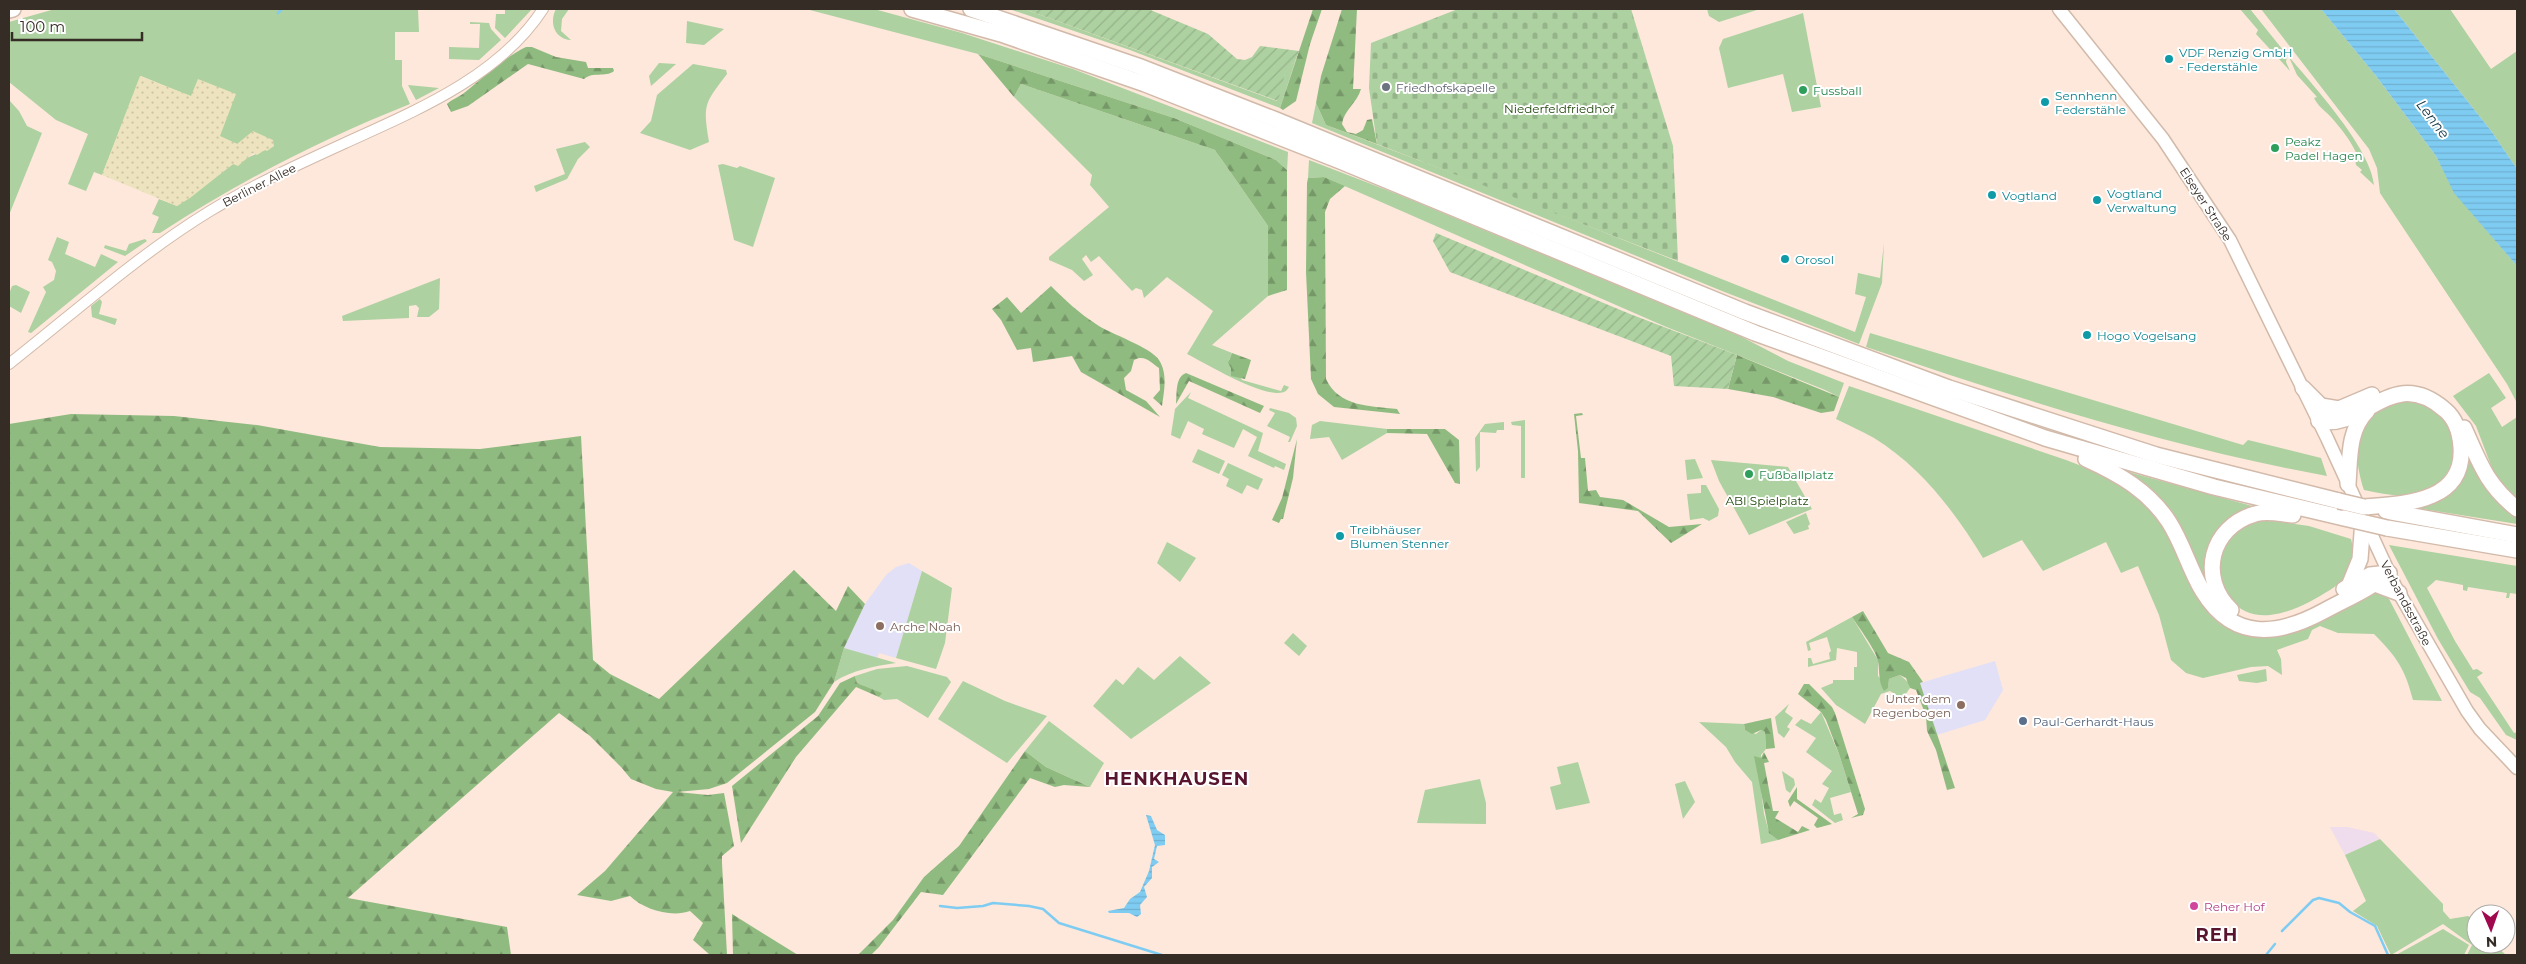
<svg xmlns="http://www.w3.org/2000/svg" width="2526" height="964" font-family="Montserrat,sans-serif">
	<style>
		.commercial { fill: #efdcec }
		.education { fill: #e2e0f6 }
		.green { fill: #add1a0 }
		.forest { fill: url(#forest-firs) }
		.sand { fill: url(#sand-dots) }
		.cemetery { fill: url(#cemetery-stones) }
		.garden { fill: url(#garden-furrows) }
		.water { fill: url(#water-rules) }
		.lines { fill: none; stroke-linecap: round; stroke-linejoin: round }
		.stream { stroke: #7fccf2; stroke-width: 2.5 }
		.minor-casing { stroke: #d2baaa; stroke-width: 12 }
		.major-casing { stroke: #d2baaa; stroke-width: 15 }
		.highway-casing { stroke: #d2baaa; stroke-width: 18 }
		.minor { stroke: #fff; stroke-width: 10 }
		.major { stroke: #fff; stroke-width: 12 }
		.highway { stroke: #fff; stroke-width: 15 }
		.highway-bridge-casing { stroke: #d2baaa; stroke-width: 18; stroke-linecap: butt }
		.highway-bridge { stroke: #fff; stroke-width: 15 }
		.culture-dot { fill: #0f9aa8; stroke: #fff; stroke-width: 2 }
		.worship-dot { fill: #6b7280; stroke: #fff; stroke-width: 2 }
		.leisure-dot { fill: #2e9e5b; stroke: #fff; stroke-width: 2 }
		.education-dot { fill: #8d6e63; stroke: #fff; stroke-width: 2 }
		.service-dot { fill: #5c6f8a; stroke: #fff; stroke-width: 2 }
		.hotel-dot { fill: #d1479c; stroke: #fff; stroke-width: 2 }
		.labels { text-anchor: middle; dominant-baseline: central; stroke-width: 4; stroke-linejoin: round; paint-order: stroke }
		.culture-label { font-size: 12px; fill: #0d838f; stroke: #fff; text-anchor: start }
		.worship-label { font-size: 12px; fill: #5b616d; stroke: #fff; text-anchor: start }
		.leisure-label { font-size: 12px; fill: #27864d; stroke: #fff; text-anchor: start }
		.park-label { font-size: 12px; fill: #1f470a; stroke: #fff }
		.street-label { font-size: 12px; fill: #352c26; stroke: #fff }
		.education-label { font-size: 12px; fill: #785e54; stroke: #fff; text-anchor: start }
		.service-label { font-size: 12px; fill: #4e5e75; stroke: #fff; text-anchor: start }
		.hotel-label { font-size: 12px; fill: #b23c85; stroke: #fff; text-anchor: start }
		.water-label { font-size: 14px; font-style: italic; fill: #123646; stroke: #fff }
		.district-label { font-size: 18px; font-weight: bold; letter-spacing: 1px; fill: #58152d; stroke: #fff }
	</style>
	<defs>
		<pattern id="forest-firs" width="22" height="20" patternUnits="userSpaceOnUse" patternTransform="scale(1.25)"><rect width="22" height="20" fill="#90bb80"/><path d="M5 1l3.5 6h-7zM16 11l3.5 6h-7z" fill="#769869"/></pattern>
		<pattern id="sand-dots" width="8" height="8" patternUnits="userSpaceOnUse" patternTransform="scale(1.25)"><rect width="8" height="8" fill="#ede3be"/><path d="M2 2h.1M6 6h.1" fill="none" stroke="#ccc3a3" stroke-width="1.8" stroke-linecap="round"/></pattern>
		<pattern id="cemetery-stones" width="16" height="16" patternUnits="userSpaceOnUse" patternTransform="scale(1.25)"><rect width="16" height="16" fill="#add1a0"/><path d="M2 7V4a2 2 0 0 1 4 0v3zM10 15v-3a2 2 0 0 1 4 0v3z" fill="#95b48a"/></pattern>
		<pattern id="garden-furrows" width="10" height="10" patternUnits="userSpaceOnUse" patternTransform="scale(1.25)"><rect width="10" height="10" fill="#add1a0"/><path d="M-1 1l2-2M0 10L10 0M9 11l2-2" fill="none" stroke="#95b48a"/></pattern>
		<pattern id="water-rules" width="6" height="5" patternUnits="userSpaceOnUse" patternTransform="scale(1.25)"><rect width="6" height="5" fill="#7fccf2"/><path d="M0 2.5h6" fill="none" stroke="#6eafcf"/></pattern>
	</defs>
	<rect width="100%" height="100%" fill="#fde8db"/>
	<path class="commercial" d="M2330,827H2347L2374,833L2380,839L2345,855Z"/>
	<g class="education">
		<path d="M909,563L922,571L896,658L879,653L877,658L844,648L865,604L886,575L896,567Z"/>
		<path d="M1995,661L2003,690L1985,720L1937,735L1920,683Z"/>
	</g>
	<g class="green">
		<path d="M55,9H418L419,32H395V60H402V86L410,104C322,139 240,181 160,233H152L159,217L152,214L159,199L177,206L233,164L274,146L237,144L219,136L235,94L192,97L141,76L102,175L94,172L86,191L68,184L88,134L56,120L9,82V22Z"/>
		<path d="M505,9H532L505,38L495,28L496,14H505Z"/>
		<path d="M556,9H569L562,19L561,31L571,40C554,39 549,22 556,9Z"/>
		<path d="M806,9H874L962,33L1073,69L1288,152L1287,170L1276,160L1174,118L978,54Z"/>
		<path d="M1009,9H1024L1277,101L1285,73L1296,59L1280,108L1130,50Z"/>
		<path d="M1707,9H1760L1719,22L1709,16Z"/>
		<path d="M2240,9H2250L2287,55L2286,62L2290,71L2256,34L2258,30Z"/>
		<path d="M2261,9H2321L2376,76L2436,156L2455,193L2517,266V403L2507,384L2380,193L2377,168L2369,149Z"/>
		<path d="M2394,9H2450L2491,69L2517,51V169L2492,132Z"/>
		<path d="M1803,13L1821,107L1792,112L1783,74L1728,88L1719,48L1723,39Z"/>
		<path d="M687,21L724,29L704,45L686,43Z"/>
		<path d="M470,22L489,23L491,29L501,40L479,60L449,59V47L479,48L480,24H470Z"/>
		<path d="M2289,57C2314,86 2371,149 2374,185L2360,172L2362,170L2356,165L2355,158L2357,155C2352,142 2340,127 2330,116C2324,110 2318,106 2314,98L2317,97L2297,75Z"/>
		<path d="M659,63L676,64L651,86L649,76Z"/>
		<path d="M693,64L726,70L727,74C704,104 703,104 709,142L690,150L640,133L651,121L657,95Z"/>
		<path d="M1021,84L1215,150L1268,226V296L1212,345L1232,353L1229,360L1242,380L1281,391L1284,385L1289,387L1286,391C1269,402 1205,363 1187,354L1213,311L1167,277L1144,298L1142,290L1136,288L1132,291L1099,256L1091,262L1086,255L1082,259L1093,275L1084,281L1072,270L1049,260V257L1109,207L1090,185L1092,175L1014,97Z"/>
		<path d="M408,85L439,88L416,100Z"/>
		<path d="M9,100L19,111L27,126L42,133L9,215Z"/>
		<path d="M1316,103L1326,125L1505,193L1855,332L1866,297L1855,294L1858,273L1880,278L1884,243L1882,283L1859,344L1722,291L1312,123Z"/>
		<path d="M585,142L590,147L578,159L567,179L536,192L534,186L565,174L556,149Z"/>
		<path d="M1309,160L1397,194L1740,336L1788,361L1844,383L1839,397L1825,390L1664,326L1324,177L1308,178Z"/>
		<path d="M723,164L737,168L740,166L775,178L753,247L734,240L718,165Z"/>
		<path d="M57,237L69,242L65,254L95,267L101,254L118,262L31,333L28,332L46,292L43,287L54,280L56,271L52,262L48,260Z"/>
		<path d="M145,239L147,241L125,256L104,248L105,245L126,251L129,244Z"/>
		<path d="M440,278L439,309L429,317H417L419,308L416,305L409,306V318L343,321L342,316Z"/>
		<path d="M16,285L30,292L21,313L9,306V294L12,286Z"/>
		<path d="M100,299L102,302L99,314L117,319L115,325L92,317L91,306Z"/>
		<path d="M1870,333L2243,445L2248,440L2321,458L2327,476C2169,447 2017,398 1866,347Z"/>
		<path d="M2489,373L2506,398L2491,408L2502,427L2517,417V498L2495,476L2476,426L2453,396Z"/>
		<path d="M1849,386L2066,460C2100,473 2131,487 2155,516C2197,568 2188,645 2279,635C2299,633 2317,624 2335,614C2350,604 2364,592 2381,590L2388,597L2442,701L2413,700C2405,669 2397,657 2374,634L2338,633L2320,626L2312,630L2308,639L2277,650L2281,659L2282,675L2268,666L2251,667L2203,678L2186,673L2171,660L2159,615L2138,566L2121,573L2106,542L2043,571L2022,540L1983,558C1955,512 1921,467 1874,438C1862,431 1848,425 1836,419Z"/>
		<path d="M1191,392L1188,398L1263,433L1258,451L1286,464L1284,470L1275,466L1274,468L1248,456L1257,437L1243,429L1234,448L1202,434L1204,429L1188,421L1180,439L1171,435L1175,409Z"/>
		<path d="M2408,401C2443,404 2468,444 2446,475C2442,479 2438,486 2433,489C2410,500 2387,495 2364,490C2350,444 2354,410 2408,401Z"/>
		<path d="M1270,408L1289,413L1296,418L1297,426L1290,442H1288L1290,437L1267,426L1275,413L1269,410Z"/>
		<path d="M1525,420V478H1521V426L1512,425L1511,422Z"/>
		<path d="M1320,421L1387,429V433L1342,460L1329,437L1310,439L1312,425Z"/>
		<path d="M1504,422V430H1497L1496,433L1480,432V467L1476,472L1475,438L1485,424Z"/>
		<path d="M2464,443L2517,514V524L2410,507L2442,495Z"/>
		<path d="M1198,449L1225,461L1219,474L1192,462Z"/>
		<path d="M1695,459L1703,478L1687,480L1685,460Z"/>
		<path d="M1711,460L1788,467L1812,509L1749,535L1719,481Z"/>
		<path d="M1228,463L1263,479L1258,490L1247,485L1242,494L1226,486L1229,479L1222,475Z"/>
		<path d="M2114,468L2263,509L2223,527L2217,604L2187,548Z"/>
		<path d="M1701,485H1706L1719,509L1718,516L1709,521L1703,518L1690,520L1687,494L1701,493Z"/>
		<path d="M1806,513L1810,524L1808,526L1809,529L1794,534L1786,522Z"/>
		<path d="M2267,520L2309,526L2351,539C2357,559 2348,579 2330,590C2312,601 2291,613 2270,615C2212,621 2192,529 2267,520Z"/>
		<path d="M1167,542L1196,558L1180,582L1157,563Z"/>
		<path d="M2389,545L2517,566V594L2510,593L2509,598H2506L2507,593L2468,587L2467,591L2463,590V585L2436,580L2427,588L2455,641L2473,670L2477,669L2483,673L2477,677L2514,733L2517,732V740L2506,735L2480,698L2470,692L2438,639Z"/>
		<path d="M922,571L952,588L945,643L936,669L896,658Z"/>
		<path d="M1852,617L1878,660V676L1888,687L1889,679L1900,675L1909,683L1910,688L1905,695L1898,696L1890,691L1881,694L1865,724L1836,705L1821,688L1833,683V680H1854V667H1857V652L1837,648L1836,660L1808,667V658H1811L1813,664L1830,659L1829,653L1831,651L1827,637L1809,643L1811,650L1808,651L1806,642Z"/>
		<path d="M1293,633L1307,646L1299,656L1284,643Z"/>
		<path d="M844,648L896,663C875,666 852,670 834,682Z"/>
		<path d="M1180,656L1211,683L1131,739L1093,706L1116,679L1123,685L1138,667L1154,680Z"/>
		<path d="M907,666L947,677L951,682L928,718L897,699L884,700L879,697L881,693L857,683L855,676L877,669Z"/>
		<path d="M2266,669L2267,681L2257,683L2239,681L2237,675Z"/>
		<path d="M963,681L1005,701L1047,716L1007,763L938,719Z"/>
		<path d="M1789,704L1785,712L1793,718L1787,727L1790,729L1784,738L1778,733L1775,717Z"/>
		<path d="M1821,712L1839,754L1851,792L1830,798L1834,815L1841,813L1843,820L1835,823L1812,805L1815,799L1821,803L1829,788L1822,784L1832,771L1806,752L1816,738L1795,725L1801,719L1811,724Z"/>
		<path d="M1049,721L1104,763L1090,787L1046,767L1025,751Z"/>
		<path d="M1699,722L1744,724L1745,730L1756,734L1761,730L1765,732L1766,749L1761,755V758H1757L1764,814L1769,832L1778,840L1761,844L1752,782L1735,762L1726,747Z"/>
		<path d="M1578,762L1590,803L1556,810L1550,787L1561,784L1557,767Z"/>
		<path d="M1782,771L1794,779L1795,785L1790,793L1786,790Z"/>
		<path d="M1480,779L1486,803V824L1417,823L1425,790Z"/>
		<path d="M1685,781L1695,802L1683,819L1675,784Z"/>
		<path d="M2380,839L2443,904V911L2450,919L2468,916L2475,920L2476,944H2494L2506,955H2467L2472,945L2443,924L2391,955L2377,926L2353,911L2366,901L2345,855Z"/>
		<path d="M2443,929L2469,945L2464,955H2396Z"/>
	</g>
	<g class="forest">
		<path d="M1313,9H1322L1310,44L1296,101L1283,110L1280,108Z"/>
		<path d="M1342,9H1357L1353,89H1361C1357,103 1344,110 1342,124L1347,132L1356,134L1363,130L1367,120L1372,119L1377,144L1326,125L1316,103L1321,76Z"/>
		<path d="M526,47H532L556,57L586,62L588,68H613L614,71C605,78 593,71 584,79L528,64L468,106L451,112L447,104C452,99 459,97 464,93C484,77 503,58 526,47Z"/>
		<path d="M978,54L1174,118L1276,160L1287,170V290L1268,296V226L1215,150L1021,84L1014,97Z"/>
		<path d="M1324,177L1345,186L1330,199L1325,212L1326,379C1339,407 1370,406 1397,409L1400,414L1334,407L1318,394L1311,379L1306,272L1307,183L1308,178Z"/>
		<path d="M1051,286C1065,300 1079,313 1096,324C1110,334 1151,347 1159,360C1168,374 1164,391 1162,406L1153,398L1160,390L1159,368C1151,362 1144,354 1134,360L1131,371L1124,378L1126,390L1146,401L1160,417L1081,372L1072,356L1033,362L1031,348L1017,350L1001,320L992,309L1007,297L1021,313Z"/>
		<path d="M1232,353L1251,360L1245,379L1231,376V368L1228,363Z"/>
		<path d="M1737,355L1839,397L1834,411L1821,413L1773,397L1728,389Z"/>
		<path d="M1186,373L1264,406L1260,413L1189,381L1176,404C1177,393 1175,377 1186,373Z"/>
		<path d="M1582,413L1583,415L1576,416L1581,458H1585L1588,491L1596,490L1600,497L1623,500L1669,527L1702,524L1671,543L1638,511L1579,503L1578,451L1574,414Z"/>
		<path d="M71,414L174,416L257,425L380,447L480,449L581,436L593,660L610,674L659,699L794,570L836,611L848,586L865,604L844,648L834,682L815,712L727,783L709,789L677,792L708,795L724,793L734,846L722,856V863L727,955H710L693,940L703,923L690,911C671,918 643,909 630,896L611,901L577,895L605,871L673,792L656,789L631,779L621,767L590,736L559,713L348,898L507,927L511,955H9V424Z"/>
		<path d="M1387,429H1445L1459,440L1460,484L1455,483L1427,434L1387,433Z"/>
		<path d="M1297,439L1293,478L1283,519H1281L1279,523L1272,520L1282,498Z"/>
		<path d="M1863,611L1888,653L1909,662L1923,682L1920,683L1955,788L1947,790L1936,750L1927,731L1926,716L1916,690L1910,688L1906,678L1900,675L1889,679L1888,688L1884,691C1878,681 1880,673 1878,661C1876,650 1859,628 1852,617Z"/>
		<path d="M855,676L857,683L882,693L879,697L856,687L796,757L741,843L732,786L818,716L840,683Z"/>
		<path d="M1804,684H1809L1832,707L1835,713L1865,809L1863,815L1851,818L1858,814L1839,754L1826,720L1821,712L1798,694Z"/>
		<path d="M1771,718L1775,748L1766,749L1765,732L1761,730L1752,734L1745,730L1744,724Z"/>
		<path d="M1025,751L1046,767L1090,787L1064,785L1055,787L1030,778L943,895L921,892L879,947L871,955H858L893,920L924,877L959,846Z"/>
		<path d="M1764,752L1769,762L1764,763L1773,811H1779L1775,818L1798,832L1802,826L1810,830L1778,840L1769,833L1754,756L1761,758Z"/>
		<path d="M1797,787V799L1832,824L1817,828L1814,825L1818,818L1794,801L1790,807L1788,801Z"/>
		<path d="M732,914L798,955H733Z"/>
	</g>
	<path class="sand" d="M140,76L191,96L198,79L236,94L220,136L237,144L253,131L273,140L274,146L267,151L265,150L257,155L253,153L238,166L233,164L190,198L177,206L102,175Z"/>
	<path class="cemetery" d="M1458,9H1631L1673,146L1678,261L1377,144L1369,88L1371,43Z"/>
	<g class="garden">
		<path d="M1024,9H1148L1208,34L1237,59L1245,60L1252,57L1260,46L1299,51L1296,59L1285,74L1278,101Z"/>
		<path d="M1436,233L1630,314L1737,355L1728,389L1674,386L1671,356L1450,272L1433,241Z"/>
	</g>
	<g class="water">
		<path d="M2321,9H2394L2492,132L2517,169V266L2454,193L2436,156L2376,76Z"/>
		<path d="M1146,815L1151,816L1157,830L1165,835V845L1157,846L1154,859L1159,862L1152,867V878L1144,887L1147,897L1140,905L1141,914L1137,917L1129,913H1109L1108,911L1124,908L1130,899L1140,892L1149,871L1155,845Z"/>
	</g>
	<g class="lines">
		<g class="stream">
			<path d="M278,13L282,9"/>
			<path d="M940,906L957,908L983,906L993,903L1029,906L1043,909L1059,923L1162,955"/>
			<path d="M2282,931L2313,900L2319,898L2339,903L2350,912L2375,926L2388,955"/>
			<path d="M2266,955L2275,944"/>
		</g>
		<defs>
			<path id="minor" d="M9,364C75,312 138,255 210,211C253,185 299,164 345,143C415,111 499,77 543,9"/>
			<path id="major" d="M2059,9L2163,139L2230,240L2327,438L2395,586L2467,711L2480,729L2517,768"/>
			<g id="highway">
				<path d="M912,9L1001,34L1145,84L1340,161L1755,333L2045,438L2214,487L2344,518"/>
				<path d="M971,9L1138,66L1276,120L1745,312L1949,388L2156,455L2339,501"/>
				<path d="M9,10L13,9"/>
				<path d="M2303,388L2321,406L2339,409"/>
				<path d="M2319,421C2366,430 2392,364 2445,410C2456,419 2460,434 2461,447C2465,503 2403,504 2364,507"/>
				<path d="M2319,421L2339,409L2372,395"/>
				<path d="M2464,428C2480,463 2486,484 2517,509"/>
				<path d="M2086,459C2119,474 2149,491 2169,522C2183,544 2189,568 2202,590C2233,642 2278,636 2324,611C2346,599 2370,589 2389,573"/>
				<path d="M2348,484C2350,458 2348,430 2367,411"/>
				<path d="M2386,511L2517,535"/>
				<path d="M2387,528L2517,550"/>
				<path d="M2375,584L2399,593"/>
				<path d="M2349,586L2360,559L2363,520"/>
				<path d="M2344,589L2370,575L2389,573"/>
				<path d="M2231,610C2198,578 2210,527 2255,514C2267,510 2281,514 2293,515"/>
			</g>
		</defs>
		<use href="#minor" class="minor-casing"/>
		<use href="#major" class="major-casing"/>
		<use href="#highway" class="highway-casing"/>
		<use href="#minor" class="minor"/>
		<use href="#major" class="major"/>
		<use href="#highway" class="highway"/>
		<defs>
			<g id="highway-bridge">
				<path d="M2339,501L2364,507"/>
				<path d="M2344,518L2387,528"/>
			</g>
		</defs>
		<use href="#highway-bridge" class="highway-bridge-casing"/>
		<use href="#highway-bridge" class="highway-bridge"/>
	</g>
	<g class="culture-dot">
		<circle cx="2169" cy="59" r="5"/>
		<circle cx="2045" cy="102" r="5"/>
		<circle cx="1992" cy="195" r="5"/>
		<circle cx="2097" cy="200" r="5"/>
		<circle cx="1785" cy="259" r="5"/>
		<circle cx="2087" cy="335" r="5"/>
		<circle cx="1340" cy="536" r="5"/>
	</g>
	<circle class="worship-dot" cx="1386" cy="87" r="5"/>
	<g class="leisure-dot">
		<circle cx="1803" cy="90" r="5"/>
		<circle cx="2275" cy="148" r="5"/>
		<circle cx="1749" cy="474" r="5"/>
	</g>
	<g class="education-dot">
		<circle cx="880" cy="626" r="5"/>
		<circle cx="1961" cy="705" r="5"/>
	</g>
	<circle class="service-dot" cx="2023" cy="721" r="5"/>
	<circle class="hotel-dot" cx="2194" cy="906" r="5"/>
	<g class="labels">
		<g class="culture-label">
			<text x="2179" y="52">VDF Renzig GmbH<tspan x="2179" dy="14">- Federstähle</tspan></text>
			<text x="2055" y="95">Sennhenn<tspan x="2055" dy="14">Federstähle</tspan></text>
			<text x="2107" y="193">Vogtland<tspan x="2107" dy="14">Verwaltung</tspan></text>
			<text x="2002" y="195">Vogtland</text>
			<text x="1795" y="259">Orosol</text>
			<text x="2097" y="335">Hogo Vogelsang</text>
			<text x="1350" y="529">Treibhäuser<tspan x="1350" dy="14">Blumen Stenner</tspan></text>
		</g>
		<g class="worship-label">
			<text x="1396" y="87">Friedhofskapelle</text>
		</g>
		<g class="leisure-label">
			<text x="1813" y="90">Fussball</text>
			<text x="2285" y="141">Peakz<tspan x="2285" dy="14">Padel Hagen</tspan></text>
			<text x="1759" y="474">Fußballplatz</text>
		</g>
		<g class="park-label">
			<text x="1559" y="108">Niederfeldfriedhof</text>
			<text x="1767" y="500">ABI Spielplatz</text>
		</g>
		<g class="street-label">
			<text transform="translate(259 185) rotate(-27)">Berliner Allee</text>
			<text transform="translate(2206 204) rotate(57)">Elseyer Straße</text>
			<text transform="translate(2406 603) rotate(62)">Verbandsstraße</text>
		</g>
		<g class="education-label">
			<text x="890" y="626">Arche Noah</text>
			<text x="1951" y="698" text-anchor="end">Unter dem<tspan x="1951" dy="14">Regenbogen</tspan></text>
		</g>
		<g class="service-label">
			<text x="2033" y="721">Paul-Gerhardt-Haus</text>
		</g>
		<g class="hotel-label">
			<text x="2204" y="906">Reher Hof</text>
		</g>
		<g class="water-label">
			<text transform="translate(2433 119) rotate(53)">Lenne</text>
		</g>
		<g class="district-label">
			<text x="1177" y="779">HENKHAUSEN</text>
			<text x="2217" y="935">REH</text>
		</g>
	</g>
	<rect width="2526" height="964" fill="none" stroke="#352c26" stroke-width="20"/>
	<g transform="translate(2491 929) rotate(178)"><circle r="24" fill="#ffffff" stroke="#aeaba8"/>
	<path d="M0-4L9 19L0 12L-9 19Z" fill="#a0094e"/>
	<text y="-8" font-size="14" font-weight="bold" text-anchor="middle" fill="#352c26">N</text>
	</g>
	<path d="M12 32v8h130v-8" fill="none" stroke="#352c26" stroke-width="2.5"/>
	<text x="20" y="32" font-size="15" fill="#352c26" stroke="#ffffff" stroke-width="4" paint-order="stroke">100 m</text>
</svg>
